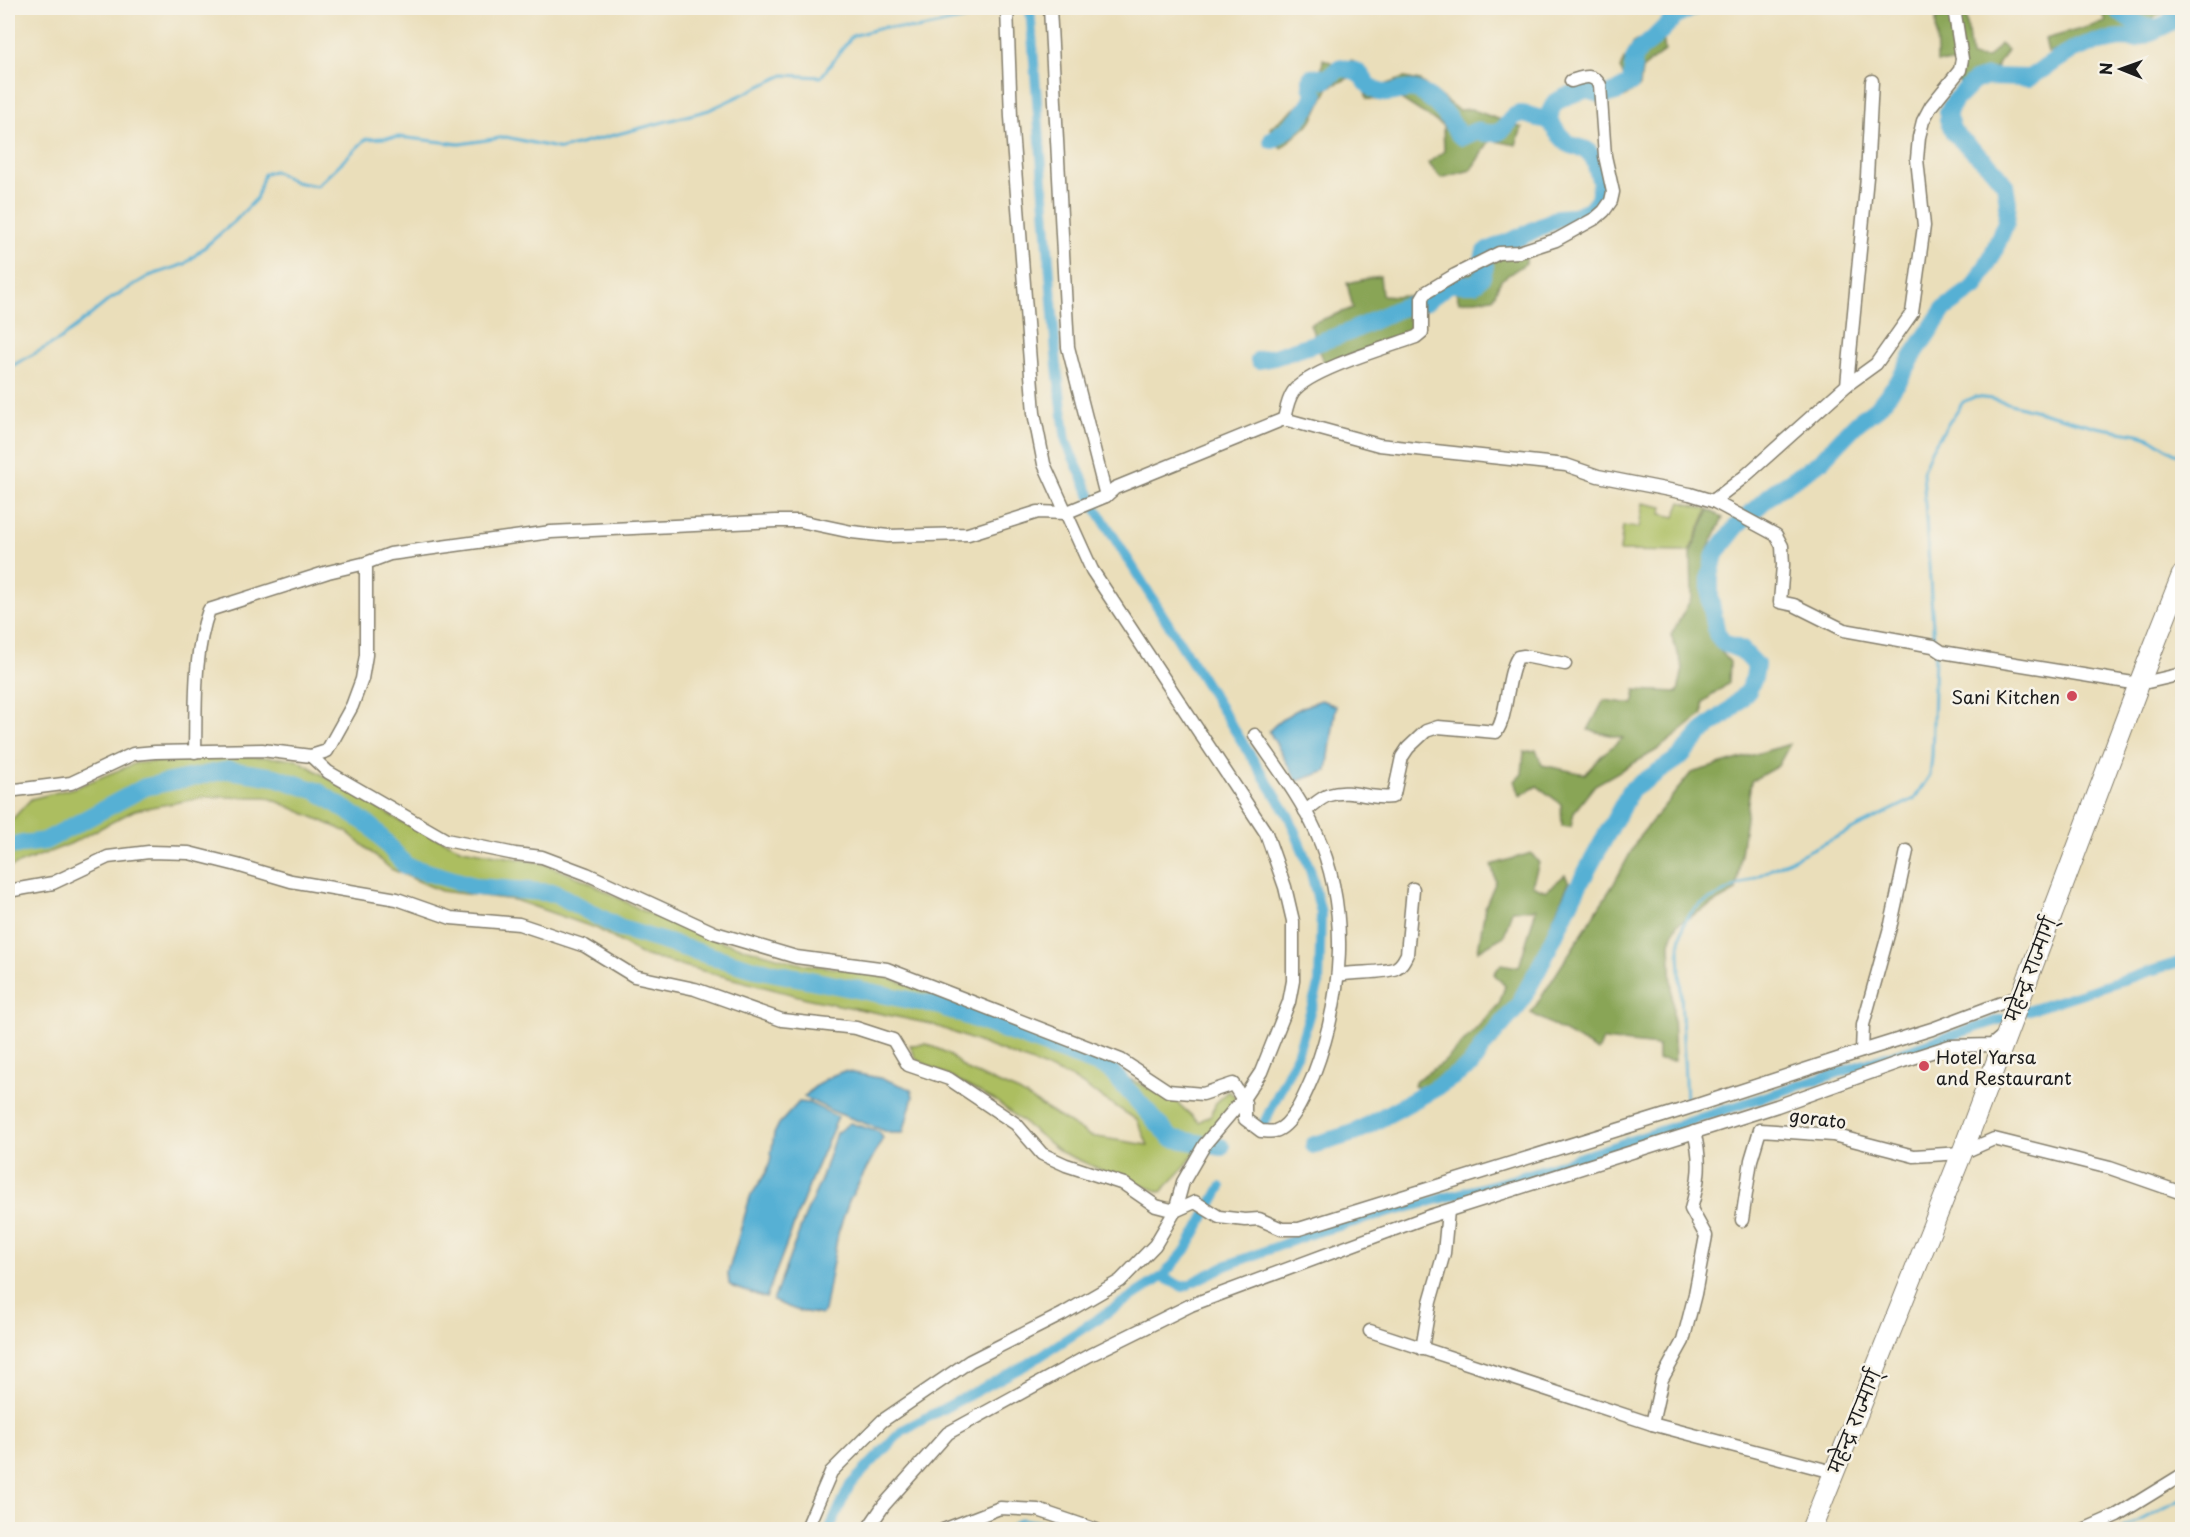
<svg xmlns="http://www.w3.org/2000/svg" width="2190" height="1537" font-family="'Playpen Sans','Playpen Sans Deva',sans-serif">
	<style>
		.green { fill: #acbe61; stroke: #646d3e; stroke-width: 1.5 }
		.forest { fill: #89a557; stroke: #52603a; stroke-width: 1.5 }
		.water { fill: #57b0d4; stroke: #3a6678; stroke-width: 1.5 }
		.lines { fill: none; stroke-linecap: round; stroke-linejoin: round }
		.stream { stroke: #57b0d4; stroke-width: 3 }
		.canal { stroke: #57b0d4; stroke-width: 10 }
		.river { stroke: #57b0d4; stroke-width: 18 }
		.minor-casing { stroke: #837d6b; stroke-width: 15 }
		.trunk-casing { stroke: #837d6b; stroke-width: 22 }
		.minor { stroke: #fff; stroke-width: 12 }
		.trunk { stroke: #fff; stroke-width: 20 }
		.poi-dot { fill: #d1495b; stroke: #f7f3e8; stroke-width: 2 }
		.labels { text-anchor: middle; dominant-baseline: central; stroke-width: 5; stroke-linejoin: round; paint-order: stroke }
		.poi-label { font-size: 18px; fill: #1c1c1c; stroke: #f7f3e8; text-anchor: end }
		.street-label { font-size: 18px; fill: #1c1c1c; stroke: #f7f3e8 }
	</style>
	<rect width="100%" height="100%" fill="#f7f3e8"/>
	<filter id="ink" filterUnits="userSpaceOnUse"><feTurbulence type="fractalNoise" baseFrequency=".0167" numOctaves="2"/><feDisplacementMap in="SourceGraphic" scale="12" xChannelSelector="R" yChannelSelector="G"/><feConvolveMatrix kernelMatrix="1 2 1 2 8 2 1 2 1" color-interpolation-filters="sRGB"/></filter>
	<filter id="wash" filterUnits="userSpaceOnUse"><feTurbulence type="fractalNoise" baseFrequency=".008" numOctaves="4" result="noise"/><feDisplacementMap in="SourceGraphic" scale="24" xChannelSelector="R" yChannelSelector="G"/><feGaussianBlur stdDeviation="1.35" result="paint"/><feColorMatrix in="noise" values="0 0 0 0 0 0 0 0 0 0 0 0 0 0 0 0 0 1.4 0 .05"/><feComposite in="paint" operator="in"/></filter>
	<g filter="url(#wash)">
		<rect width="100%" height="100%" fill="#eadeba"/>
		<g class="green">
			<path d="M1681,502L1708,509L1689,552L1620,551L1623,526L1639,528L1643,503L1663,507L1661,514L1675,517Z"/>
			<path d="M243,756L296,759L400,821L462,849L542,863L585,880L643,911L723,942L802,964L873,973L913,986L1065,1048L1140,1084L1175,1101L1199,1122L1212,1114L1216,1102L1228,1091L1237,1098L1183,1169L1161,1192L1117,1177L1061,1152L996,1101L916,1059L910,1045L927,1044L947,1053L967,1070L1019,1092L1090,1136L1148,1145L1137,1120L1072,1078L931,1024L810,999L642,955L598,929L515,900L441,891L391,869L347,832L267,797H207L135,810L70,844L8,868V824L31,799L77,787L136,763Z"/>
		</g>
		<g class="forest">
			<path d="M2101,8H2167C2137,36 2087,42 2048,53L2045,39L2106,22Z"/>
			<path d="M1966,15L1971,57L1988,58L2000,44L2007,50L1996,68L1975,73L1963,86L1957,80L1955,63L1937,62L1936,18Z"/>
			<path d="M1662,29L1665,51L1642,69L1640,86L1624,98L1609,99L1606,87L1626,80L1620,69L1634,42Z"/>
			<path d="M1323,59L1338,65L1352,60L1377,83L1384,85L1404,78L1420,81L1458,110L1471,109L1522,128L1516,145L1490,140L1471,170L1441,178L1428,163L1444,151L1443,126L1398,97L1378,100L1367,99L1362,81L1351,77L1329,87L1312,121L1281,148L1270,128C1294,109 1322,92 1323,59Z"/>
			<path d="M1500,256H1526V263L1501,280L1493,298L1459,302L1452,281Z"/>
			<path d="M1380,276L1382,295L1413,297L1414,331L1325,365L1310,324L1353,308L1347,283Z"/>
			<path d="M1709,510L1723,518L1708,549L1702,596L1713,642L1730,662L1729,683L1703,702V714L1657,750L1595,785L1574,812L1571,827L1562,826L1561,804L1537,786L1520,796L1515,781L1522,774L1524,752L1536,750L1542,765L1585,774L1602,755L1623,738L1588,730L1604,700L1634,704L1635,690L1678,692L1683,668L1671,635L1692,597L1691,551Z"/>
			<path d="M1790,744L1778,766L1751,781L1736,891L1677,924L1670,943L1675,1061L1658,1060V1046L1603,1040L1598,1051L1531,1013L1613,885L1639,837L1691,773Z"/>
			<path d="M1531,853L1539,863L1532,885L1546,891L1565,875L1569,882L1530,972L1514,1013L1496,1044L1476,1059L1425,1089L1414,1086L1416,1080L1443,1063L1474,1031L1499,1004L1505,986L1494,974L1501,964L1519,967L1536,909L1512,910L1504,936L1478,951L1485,907L1496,881L1491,865Z"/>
		</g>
		<g class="water">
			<path d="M1321,700L1336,706L1327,771L1297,781L1269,731C1284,715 1301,707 1321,700Z"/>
			<path d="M844,1071L884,1079L911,1089L913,1097L903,1133H890L832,1111L804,1097C815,1085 828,1076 844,1071Z"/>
			<path d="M799,1102L809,1103L838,1117L811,1180L766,1298L733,1287L729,1284L728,1273L750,1197L766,1173L770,1162L774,1134L779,1124Z"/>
			<path d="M850,1123L879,1132L883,1138L849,1201L838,1233L824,1312L821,1315L796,1310L773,1301L805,1216L821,1180L836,1133Z"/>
		</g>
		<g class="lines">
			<g class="stream">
				<path d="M8,368L61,339L109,300L149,276L185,264L235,221L256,199L264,174L274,171L295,182L317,186L366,139L399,137L460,144L506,137L561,149L709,110L784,75L821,77L852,36L884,27L917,29L984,15L989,8"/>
				<path d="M1934,643L1923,471L1931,450L1952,418L1963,402L1974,397L1992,399L2097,427L2143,435L2151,438L2182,458"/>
				<path d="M1686,1102L1679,951C1681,929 1682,918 1701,904L1914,799L1930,775L1932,757L1935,652"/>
				<path d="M1006,1530L1020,1519L1067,1525L1072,1530"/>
				<path d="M2121,1530L2182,1499"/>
			</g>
			<g class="canal">
				<path d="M1030,8L1057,367L1066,442L1097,510L1289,817L1310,869L1321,913L1319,983L1297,1055L1264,1123"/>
				<path d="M2027,1011L2182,961"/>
				<path d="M1162,1277L1183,1287L1188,1285"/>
				<path d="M1195,1281L1225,1266L1313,1233L1514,1179L2002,1019"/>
				<path d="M829,1530L850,1485L903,1430L1028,1364L1162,1277L1186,1250L1221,1187"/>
			</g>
			<g class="river">
				<path d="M2116,8C2127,20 2139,27 2157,29"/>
				<path d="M1272,140C1289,128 1306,115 1315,95L1311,86V78L1319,77L1325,80L1340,68C1369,70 1359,82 1377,91C1389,98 1404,85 1418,91C1428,95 1442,109 1449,119C1454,125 1455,132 1462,137L1476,131C1512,141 1504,115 1521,114C1528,114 1537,119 1545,119L1550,116"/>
				<path d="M1483,259L1485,252L1520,237L1558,218L1572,217L1590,210L1599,199L1601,183L1594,159L1587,150L1568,144L1557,132L1551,123L1550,112L1555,102L1570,95L1586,90L1604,95L1616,92L1631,83L1634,59L1640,49L1651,41L1676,16L1692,8"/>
				<path d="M1259,360L1274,357L1347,333L1400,308L1427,301L1449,284H1475L1482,276L1485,266"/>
				<path d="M8,846L45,841L145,787L228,770L275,777L317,791L372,827L406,866L477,887L555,893L619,928L751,968L940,1006L1108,1068L1171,1138L1221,1147"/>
				<path d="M1314,1145L1354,1133L1439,1086L1471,1065L1483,1046L1518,1006L1539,968L1574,894L1631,790L1679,758L1704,730L1729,711L1748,691L1754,678L1756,665L1742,650L1724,643L1717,634L1710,599V576L1715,554L1737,526L1751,513L1775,491L1820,462L1857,423L1878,407L1898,382L1916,351L1944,309L1975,287L1992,256L2006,222L2008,203L2005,184L1991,167L1954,133L1948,119V112L1955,100L1974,81L1987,77L2029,78L2071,51L2089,44L2122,38L2135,39L2145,35L2168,24L2180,8"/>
			</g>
		</g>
	</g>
	<g filter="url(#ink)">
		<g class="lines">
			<defs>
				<g id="minor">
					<path d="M1050,8L1068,347L1106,496"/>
					<path d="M1847,385L1876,364L1912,313L1924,226L1917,159L1919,137L1923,121L1931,106L1960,70L1962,59L1954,8"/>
					<path d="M1284,419C1286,410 1288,399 1293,392C1308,370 1388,347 1416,337L1422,332V298L1425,293L1455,275L1499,253L1519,252L1556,240L1596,218L1604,211L1611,201L1613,192L1605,156L1600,85C1592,73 1584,77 1571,81"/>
					<path d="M1713,501L1744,477L1847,385L1867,177L1872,81"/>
					<path d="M195,752C196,705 193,654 209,610L328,572L366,563"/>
					<path d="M311,756L328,772L446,840L515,854L542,857L587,874L715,933L796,957L887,969L1121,1060L1168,1091L1203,1094L1233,1084L1245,1103V1119L1261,1131C1265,1131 1271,1132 1275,1131C1293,1126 1306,1092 1313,1076C1343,998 1351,910 1316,832C1300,797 1276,766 1255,735"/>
					<path d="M8,791L71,783L133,754L155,752L262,750L311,756L327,751L352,706L362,679L366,655V563L390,554L551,532L776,521H800L852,532L888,536L968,534L1038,512L1065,513L1106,496L1115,488L1284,419L1379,445L1566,465L1598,476L1690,494L1713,501L1776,535L1782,546L1783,565L1780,602L1794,605L1844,630L1933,646L1942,652L2139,684L2182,674"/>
					<path d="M1305,811C1313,806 1320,798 1329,795C1351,788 1371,800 1392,797L1394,794L1402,757L1408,748L1426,731L1438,727L1496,732C1508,717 1506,675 1518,657L1524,656L1565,664"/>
					<path d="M1907,851L1891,924L1863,1025L1862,1051L1932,1029L2020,996"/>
					<path d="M8,891L53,883L108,857L149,852L189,853L237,865L291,881L397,899L451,918L519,924L585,946L634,976L695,989L782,1020L856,1028L893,1040L908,1065L949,1079L1016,1124L1042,1154L1066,1165L1124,1184L1156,1206L1175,1211L1195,1202L1219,1217L1245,1220L1259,1219L1282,1229H1299L1685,1109L1862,1051"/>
					<path d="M1338,975C1355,971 1383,974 1396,968C1402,965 1404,960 1407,954L1413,889"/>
					<path d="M1742,1220L1751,1160L1760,1130L1833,1135L1914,1156L1962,1153L1994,1139L2110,1168L2182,1193"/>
					<path d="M1370,1331L1652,1424L1833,1472"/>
					<path d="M1422,1349L1430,1302L1444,1253L1448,1211"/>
					<path d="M1652,1424L1662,1379L1683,1341L1695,1294L1706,1236L1691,1209C1699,1181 1702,1160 1694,1132"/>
					<path d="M806,1530L831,1472L882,1421L970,1361L1063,1314L1120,1281L1155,1245L1175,1211L1183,1182L1205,1144L1243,1099L1261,1072L1289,1002L1293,981V921L1285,887L1266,833L1092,570L1044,464L1034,413L1011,117L1007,8"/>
					<path d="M867,1530L884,1505L948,1433L1090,1355L1191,1305L1427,1217L1777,1106L1903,1061L1950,1046L1992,1045L2005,1034"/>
					<path d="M943,1530L1000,1508L1038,1510L1097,1530"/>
					<path d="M2083,1530L2117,1515L2182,1475"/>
				</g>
				<path id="trunk" d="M1811,1530L1962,1153L2139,684L2182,575"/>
			</defs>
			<use href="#minor" class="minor-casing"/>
			<use href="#trunk" class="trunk-casing"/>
			<use href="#minor" class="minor"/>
			<use href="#trunk" class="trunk"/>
		</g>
	</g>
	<g class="poi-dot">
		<circle cx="2072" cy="696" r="6"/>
		<circle cx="1924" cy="1066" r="6"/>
	</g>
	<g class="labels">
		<g class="poi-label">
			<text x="2060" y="696">Sani Kitchen</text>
			<text x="1936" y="1056" text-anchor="start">Hotel Yarsa<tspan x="1936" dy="21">and Restaurant</tspan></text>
		</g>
		<g class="street-label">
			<text transform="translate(2030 969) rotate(-69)">महेन्द्र राज्मार्ग्</text>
			<text transform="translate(1818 1118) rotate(7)">gorato</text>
			<text transform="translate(1854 1421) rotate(-68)">महेन्द्र राज्मार्ग्</text>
		</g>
	</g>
	<rect width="2190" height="1537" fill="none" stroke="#f7f3e8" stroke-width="30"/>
	<g transform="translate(2121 69) rotate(271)" stroke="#f7f3e8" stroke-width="4.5" paint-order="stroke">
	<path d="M0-4.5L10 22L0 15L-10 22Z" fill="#1c1c1c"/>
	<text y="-9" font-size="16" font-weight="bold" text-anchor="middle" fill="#1c1c1c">N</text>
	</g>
</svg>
